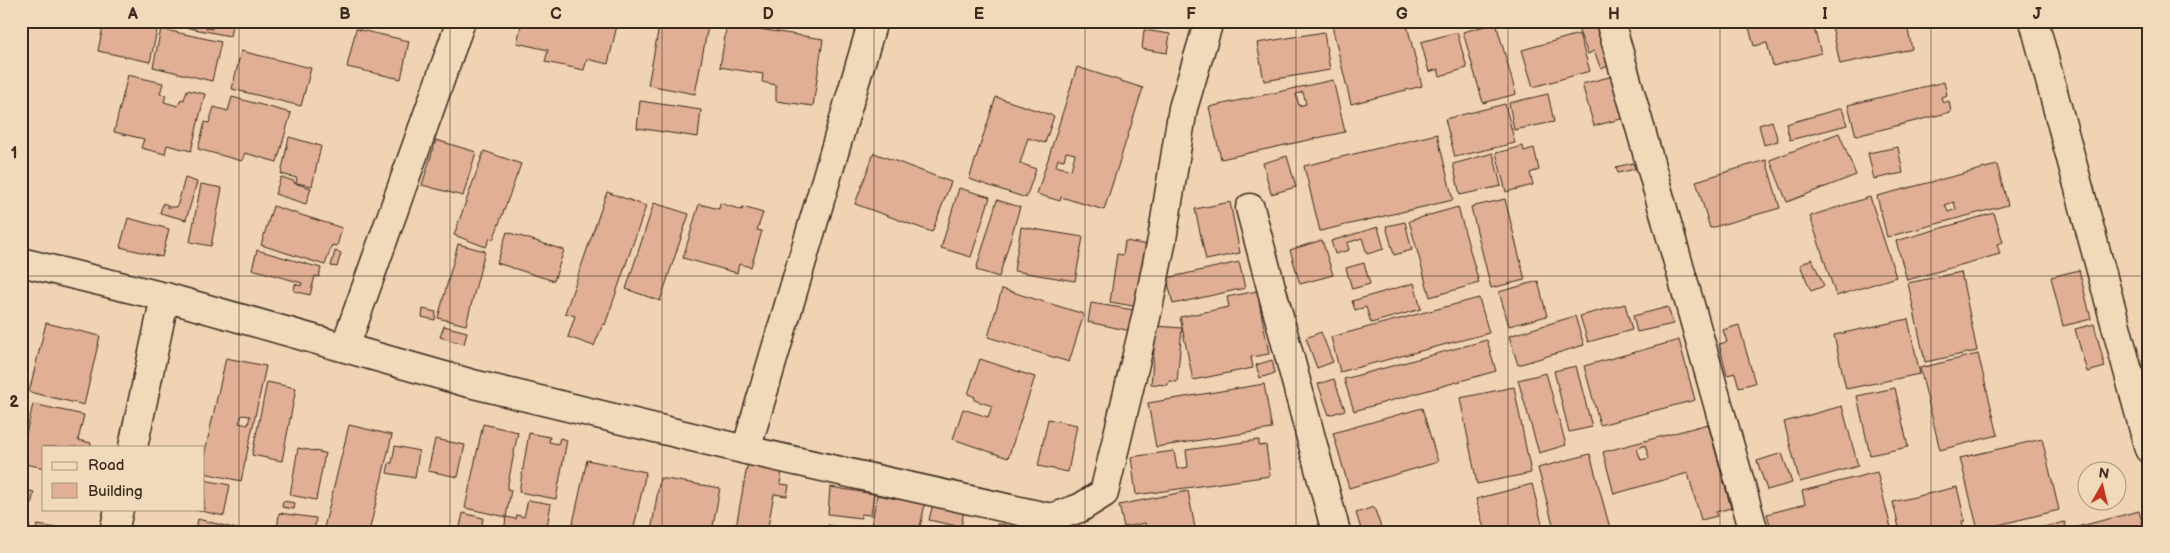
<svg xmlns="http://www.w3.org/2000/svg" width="2170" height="553" font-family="'Balsamiq Sans',sans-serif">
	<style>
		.building { fill: #e0af94; stroke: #3b2a1e; fill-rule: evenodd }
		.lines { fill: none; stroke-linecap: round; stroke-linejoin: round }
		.minor-casing { stroke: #3b2a1e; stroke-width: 31 }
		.minor { stroke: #f1dab9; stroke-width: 28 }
		.grid { fill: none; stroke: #3b2a1e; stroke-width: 1; stroke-opacity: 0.55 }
		.neatline { fill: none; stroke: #3b2a1e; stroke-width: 2 }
		.grid-label { font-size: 16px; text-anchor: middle; font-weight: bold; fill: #3b2a1e }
	</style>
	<rect width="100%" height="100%" fill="#f0d3b3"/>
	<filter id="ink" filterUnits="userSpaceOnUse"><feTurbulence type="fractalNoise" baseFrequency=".02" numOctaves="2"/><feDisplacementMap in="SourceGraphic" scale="10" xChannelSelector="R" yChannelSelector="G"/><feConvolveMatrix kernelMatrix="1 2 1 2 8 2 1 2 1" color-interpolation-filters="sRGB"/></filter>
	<g filter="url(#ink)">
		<g class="building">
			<path d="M104,21H136L158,26L150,62L98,51Z"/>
			<path d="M180,21H207L206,28L212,29L213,21H233L230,36L179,26Z"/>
			<path d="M522,21H618L608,64L587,59L584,70L545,62L548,50L517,43Z"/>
			<path d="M660,21H709L695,94L648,85Z"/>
			<path d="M1148,21H1182L1181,25Z"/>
			<path d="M1350,21H1406L1422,86L1351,104L1332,26Z"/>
			<path d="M1575,21H1600L1616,63L1601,69L1594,51L1588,54Z"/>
			<path d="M1759,21H1812L1821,53L1773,66L1767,43L1754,46L1748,24Z"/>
			<path d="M1831,21H1906L1912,49L1840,64Z"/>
			<path d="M1496,23L1516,94L1483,103L1463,32Z"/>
			<path d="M727,24L823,39L813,106L776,101V85L762,82L763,74L720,67Z"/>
			<path d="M161,29L221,42L212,81L153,67Z"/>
			<path d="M356,29L409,41L401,79L347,67Z"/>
			<path d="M1144,30L1170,34L1167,53L1142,49Z"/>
			<path d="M1324,32L1330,70L1264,81L1257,43Z"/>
			<path d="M1457,32L1467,68L1440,76L1438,69L1429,72L1421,42Z"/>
			<path d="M1579,34L1590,71L1533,87L1522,50Z"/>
			<path d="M241,51L311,68L301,106L232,89Z"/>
			<path d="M1077,67L1143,88L1104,210L1061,197L1060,201L1037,194ZM1066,152L1075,154L1071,170L1056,166L1058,159L1064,160Z"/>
			<path d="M128,75L163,83L160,94L166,95L164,102L178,106L181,99L184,100L187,90L205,94L191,151L167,145L165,154L141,148L144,139L114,132Z"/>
			<path d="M1613,76L1625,118L1594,126L1582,84Z"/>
			<path d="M1333,80L1345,132L1221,159L1209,107ZM1303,92L1306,104L1299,106L1296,94Z"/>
			<path d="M1944,82L1947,95L1941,97L1943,103L1949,101L1951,112L1856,136L1848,105Z"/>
			<path d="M1548,94L1554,122L1514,130L1509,103Z"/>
			<path d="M232,97L291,113L277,162L245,153L242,161L198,149L205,122L209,123L214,107L228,111Z"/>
			<path d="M996,97L1054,116L1045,143L1028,138L1020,163L1036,169L1026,198L969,179Z"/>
			<path d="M640,101L701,110L698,137L637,128Z"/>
			<path d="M1505,104L1515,143L1455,157L1445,119Z"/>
			<path d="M1842,108L1847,125L1790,140L1786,124Z"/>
			<path d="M1772,121L1778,141L1764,145L1759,125Z"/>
			<path d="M1839,133L1856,175L1787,202L1770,160Z"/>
			<path d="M1437,134L1453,200L1320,231L1304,166Z"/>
			<path d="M289,137L321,146L312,186L296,183L297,178L281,174Z"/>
			<path d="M436,140L476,152L463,196L422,185Z"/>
			<path d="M1523,146L1524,151L1534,148L1539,170L1530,173L1533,185L1506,192L1496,153Z"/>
			<path d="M1898,147L1903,173L1874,179L1868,153Z"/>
			<path d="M484,151L521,164L493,240L490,238L486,247L454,235Z"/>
			<path d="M874,153L951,182L932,232L855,204Z"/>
			<path d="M1493,153L1501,186L1460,195L1453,164Z"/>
			<path d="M1287,156L1296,187L1271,194L1263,163Z"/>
			<path d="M1766,160L1780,208L1710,228L1696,181Z"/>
			<path d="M1633,163L1635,169L1618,173L1616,167Z"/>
			<path d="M1997,165L2008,205L1887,237L1877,196ZM1954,202L1956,209L1948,212L1945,205Z"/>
			<path d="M281,177L294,181V183L311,188L306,204L275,194Z"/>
			<path d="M185,178L197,182L186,220L160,213L163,203L168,205L167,207H177Z"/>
			<path d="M201,184L222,188L211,246L190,242Z"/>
			<path d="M959,188L990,197L971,257L941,248Z"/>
			<path d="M607,192L646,206L605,325L603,324L594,346L568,337L575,316L565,313Z"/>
			<path d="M1870,197L1896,277L1836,296L1810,216Z"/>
			<path d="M1505,199L1525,280L1491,288L1471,207Z"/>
			<path d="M997,200L1020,207L999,277L976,270Z"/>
			<path d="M1230,202L1240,253L1206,260L1195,209Z"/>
			<path d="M654,203L689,214L660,301L626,289Z"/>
			<path d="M720,203L742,210L743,207L763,213L757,230L762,231L751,267L739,264L737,273L683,258L699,204L719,209Z"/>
			<path d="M273,206L342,228L337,246L332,245L325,265L261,245Z"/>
			<path d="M1458,207L1479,283L1430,297L1409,221Z"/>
			<path d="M1994,213L2003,242L1997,244L2000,254L1907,280L1896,241Z"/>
			<path d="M128,218L169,229L162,257L120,247Z"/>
			<path d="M1405,222L1412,250L1394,255L1386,226Z"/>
			<path d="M1021,227L1083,237L1075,281L1014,271Z"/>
			<path d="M1378,227L1384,249L1367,254L1362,238L1347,243L1349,250L1335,254L1331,241Z"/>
			<path d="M507,232L564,250L554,281L497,263Z"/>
			<path d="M1322,240L1333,275L1300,284L1290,250Z"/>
			<path d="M1125,241L1149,245L1139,307L1110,302L1117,254L1123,255Z"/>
			<path d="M458,244L485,251L466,325L438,318Z"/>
			<path d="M257,250L321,268L319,277L315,276L310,295L294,291L295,284L301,286L302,283L252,269Z"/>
			<path d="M335,251L341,253L337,267L331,266Z"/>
			<path d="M1812,259L1824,286L1811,291L1800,265Z"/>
			<path d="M1239,262L1245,288L1173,304L1167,278Z"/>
			<path d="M1364,263L1370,284L1352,289L1346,268Z"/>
			<path d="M2079,270L2091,319L2063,326L2051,277Z"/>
			<path d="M1961,272L1977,351L1925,362L1908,283Z"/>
			<path d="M1538,281L1547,316L1509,326L1499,292Z"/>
			<path d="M1414,283L1421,309L1371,323L1366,307L1355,310L1352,301Z"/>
			<path d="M1002,289L1084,314L1069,362L988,337Z"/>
			<path d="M1257,291L1269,354L1251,357L1253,368L1193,380L1180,317L1229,307L1227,297Z"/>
			<path d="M1479,298L1489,333L1340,372L1331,337Z"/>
			<path d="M1091,303L1134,310L1131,331L1088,322Z"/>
			<path d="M1625,304L1632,330L1588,342L1580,316Z"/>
			<path d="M1668,307L1673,324L1637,332L1633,316Z"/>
			<path d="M423,309L436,312L435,320L422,317Z"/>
			<path d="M1575,316L1584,345L1518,365L1509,336Z"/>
			<path d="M1908,319L1920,374L1846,389L1834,335Z"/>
			<path d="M46,323L100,336L84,405L29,392Z"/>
			<path d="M2094,324L2105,367L2087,372L2075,329Z"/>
			<path d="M1739,325L1755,383L1739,387L1735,373L1727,375L1719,344L1727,342L1723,330Z"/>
			<path d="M444,326L467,332L464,344L440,337Z"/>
			<path d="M1156,326L1182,328L1177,382L1169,381L1168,385L1151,384Z"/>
			<path d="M1321,332L1333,362L1317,368L1306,338Z"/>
			<path d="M1487,340L1496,371L1354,411L1344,379Z"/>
			<path d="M1679,340L1695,400L1600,425L1584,366Z"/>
			<path d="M1978,354L1998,435L1940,450L1920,368Z"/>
			<path d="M226,358L266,366L241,481L204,473V456ZM242,415L250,416L248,425L239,423Z"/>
			<path d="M980,359L1035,377L1008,458L953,439L963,409L988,417L992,406L974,400L975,397L968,394Z"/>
			<path d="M1272,360L1275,373L1260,378L1256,365Z"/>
			<path d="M1576,366L1592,427L1569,432L1554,371Z"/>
			<path d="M1546,373L1566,445L1539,453L1518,380Z"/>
			<path d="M1334,379L1345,410L1329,415L1318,384Z"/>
			<path d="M267,382L296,388L282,461L252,455Z"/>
			<path d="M1264,384L1272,429L1156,447L1148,403Z"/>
			<path d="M1514,387L1531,473L1477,484L1460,398Z"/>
			<path d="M1895,388L1908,447L1870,455L1857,396Z"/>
			<path d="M33,404L84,415L78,440L91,443L90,447H44V468L21,463V455Z"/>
			<path d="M1842,406L1858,466L1800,482L1784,422Z"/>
			<path d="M1422,408L1438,462L1349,488L1333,433Z"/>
			<path d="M1048,419L1077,425L1068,472L1038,466Z"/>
			<path d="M483,424L518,432L507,489L511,490L506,517L465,508Z"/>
			<path d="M1708,424L1731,508L1716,512L1717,516L1701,520L1688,473L1614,494L1603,452ZM1645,445L1649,458L1641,460L1637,449Z"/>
			<path d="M349,425L392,435L369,532H323Z"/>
			<path d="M529,433L550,437L549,442L558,444L560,438L567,440L556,499L519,492Z"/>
			<path d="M435,439L465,445L458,477L428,471Z"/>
			<path d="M2042,439L2059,510L1978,530L1960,458Z"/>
			<path d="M1259,440V446L1266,445L1270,476L1136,495L1131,457L1174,451L1177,469L1188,467L1186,450Z"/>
			<path d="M395,446L419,451L415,478L387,473L389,463H392Z"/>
			<path d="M298,448L325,453L316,500L290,495Z"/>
			<path d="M1782,453L1792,483L1767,490L1757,461Z"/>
			<path d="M1590,454L1611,532H1555L1538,468Z"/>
			<path d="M749,456L782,471L780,484L789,485L787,496L774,494L767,532H735Z"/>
			<path d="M587,460L646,472L633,532H571Z"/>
			<path d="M21,472L27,473L26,477L28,478L25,490L34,492L28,518L21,516Z"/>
			<path d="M1877,472L1892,532H1772L1767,514L1805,504L1802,491Z"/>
			<path d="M660,478L720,488L712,532H651Z"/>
			<path d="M204,480L230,485L224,516L192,509H204Z"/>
			<path d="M1532,484L1544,532H1485L1476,499Z"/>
			<path d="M830,487L874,494L871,515L861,514V518L828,514Z"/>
			<path d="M1957,487L1965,521H1962L1964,532H1900L1893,502Z"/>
			<path d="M1188,491L1195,528L1173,532H1147L1145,523L1124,527L1119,505Z"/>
			<path d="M877,495L925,504L920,527L912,526L911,532H870Z"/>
			<path d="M934,499L965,505L961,527L929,520Z"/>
			<path d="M528,500L551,504L546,532H504L506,517L516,519L517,515L524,517Z"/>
			<path d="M283,501L295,503L294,509L282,507Z"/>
			<path d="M1374,507L1382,530L1362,532L1356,513Z"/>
			<path d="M2139,511L2145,532H2079L2077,527Z"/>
			<path d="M279,513L316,518L314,532H277Z"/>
			<path d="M463,513L483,518L481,532H459Z"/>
			<path d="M198,519L248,532H195Z"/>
			<path d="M22,522L29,523L30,532H21Z"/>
			<path d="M2065,522L2067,532H2023Z"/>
			<path d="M997,524L1006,525L1005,531L1009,532H995Z"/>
			<path d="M37,525L76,531V532H36Z"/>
			<path d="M828,525L852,530V532H827Z"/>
		</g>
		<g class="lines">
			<defs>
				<g id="minor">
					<path d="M1610,21L1754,532"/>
					<path d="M2034,21L2149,449"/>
					<path d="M1250,208L1336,532"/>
					<path d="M21,262L165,297L469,383L746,450L1051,518"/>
					<path d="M345,347L461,21"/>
					<path d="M133,447L165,297"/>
					<path d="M746,450L873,21"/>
					<path d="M114,532L119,509"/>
					<path d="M1048,532L1051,518L1080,508L1104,493L1147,313L1162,239L1183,108L1209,21"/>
				</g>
			</defs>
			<use href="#minor" class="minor-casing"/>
			<use href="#minor" class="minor"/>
		</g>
	</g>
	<path class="grid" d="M239,21V532M450,21V532M662,21V532M874,21V532M1085,21V532M1296,21V532M1508,21V532M1720,21V532M1931,21V532M21,276H2149"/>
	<rect width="2170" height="553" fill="none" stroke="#f1dab9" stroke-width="55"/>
	<rect x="42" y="446" width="162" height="65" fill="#f1dab9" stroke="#a8947b"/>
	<rect x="52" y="462" width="25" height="8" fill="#f1dab9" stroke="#a8947b"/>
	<text x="88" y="470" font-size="15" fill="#3b2a1e">Road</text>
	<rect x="52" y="483" width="25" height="15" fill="#e0af94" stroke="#a8947b"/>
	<text x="88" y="496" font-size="15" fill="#3b2a1e">Building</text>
	<g transform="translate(2102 486) rotate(8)"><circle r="24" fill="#f1dab9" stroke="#a8947b"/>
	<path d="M0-4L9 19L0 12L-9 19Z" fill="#c8321e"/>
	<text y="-8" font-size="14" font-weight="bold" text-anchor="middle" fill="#3b2a1e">N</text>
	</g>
	<rect x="28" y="28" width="2114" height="498" class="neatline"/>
	<g class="grid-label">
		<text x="133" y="19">A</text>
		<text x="345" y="19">B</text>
		<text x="556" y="19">C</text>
		<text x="768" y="19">D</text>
		<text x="979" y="19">E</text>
		<text x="1191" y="19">F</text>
		<text x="1402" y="19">G</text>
		<text x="1614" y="19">H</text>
		<text x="1825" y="19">I</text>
		<text x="2037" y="19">J</text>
		<text x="14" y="158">1</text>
		<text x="14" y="407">2</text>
	</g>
</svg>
